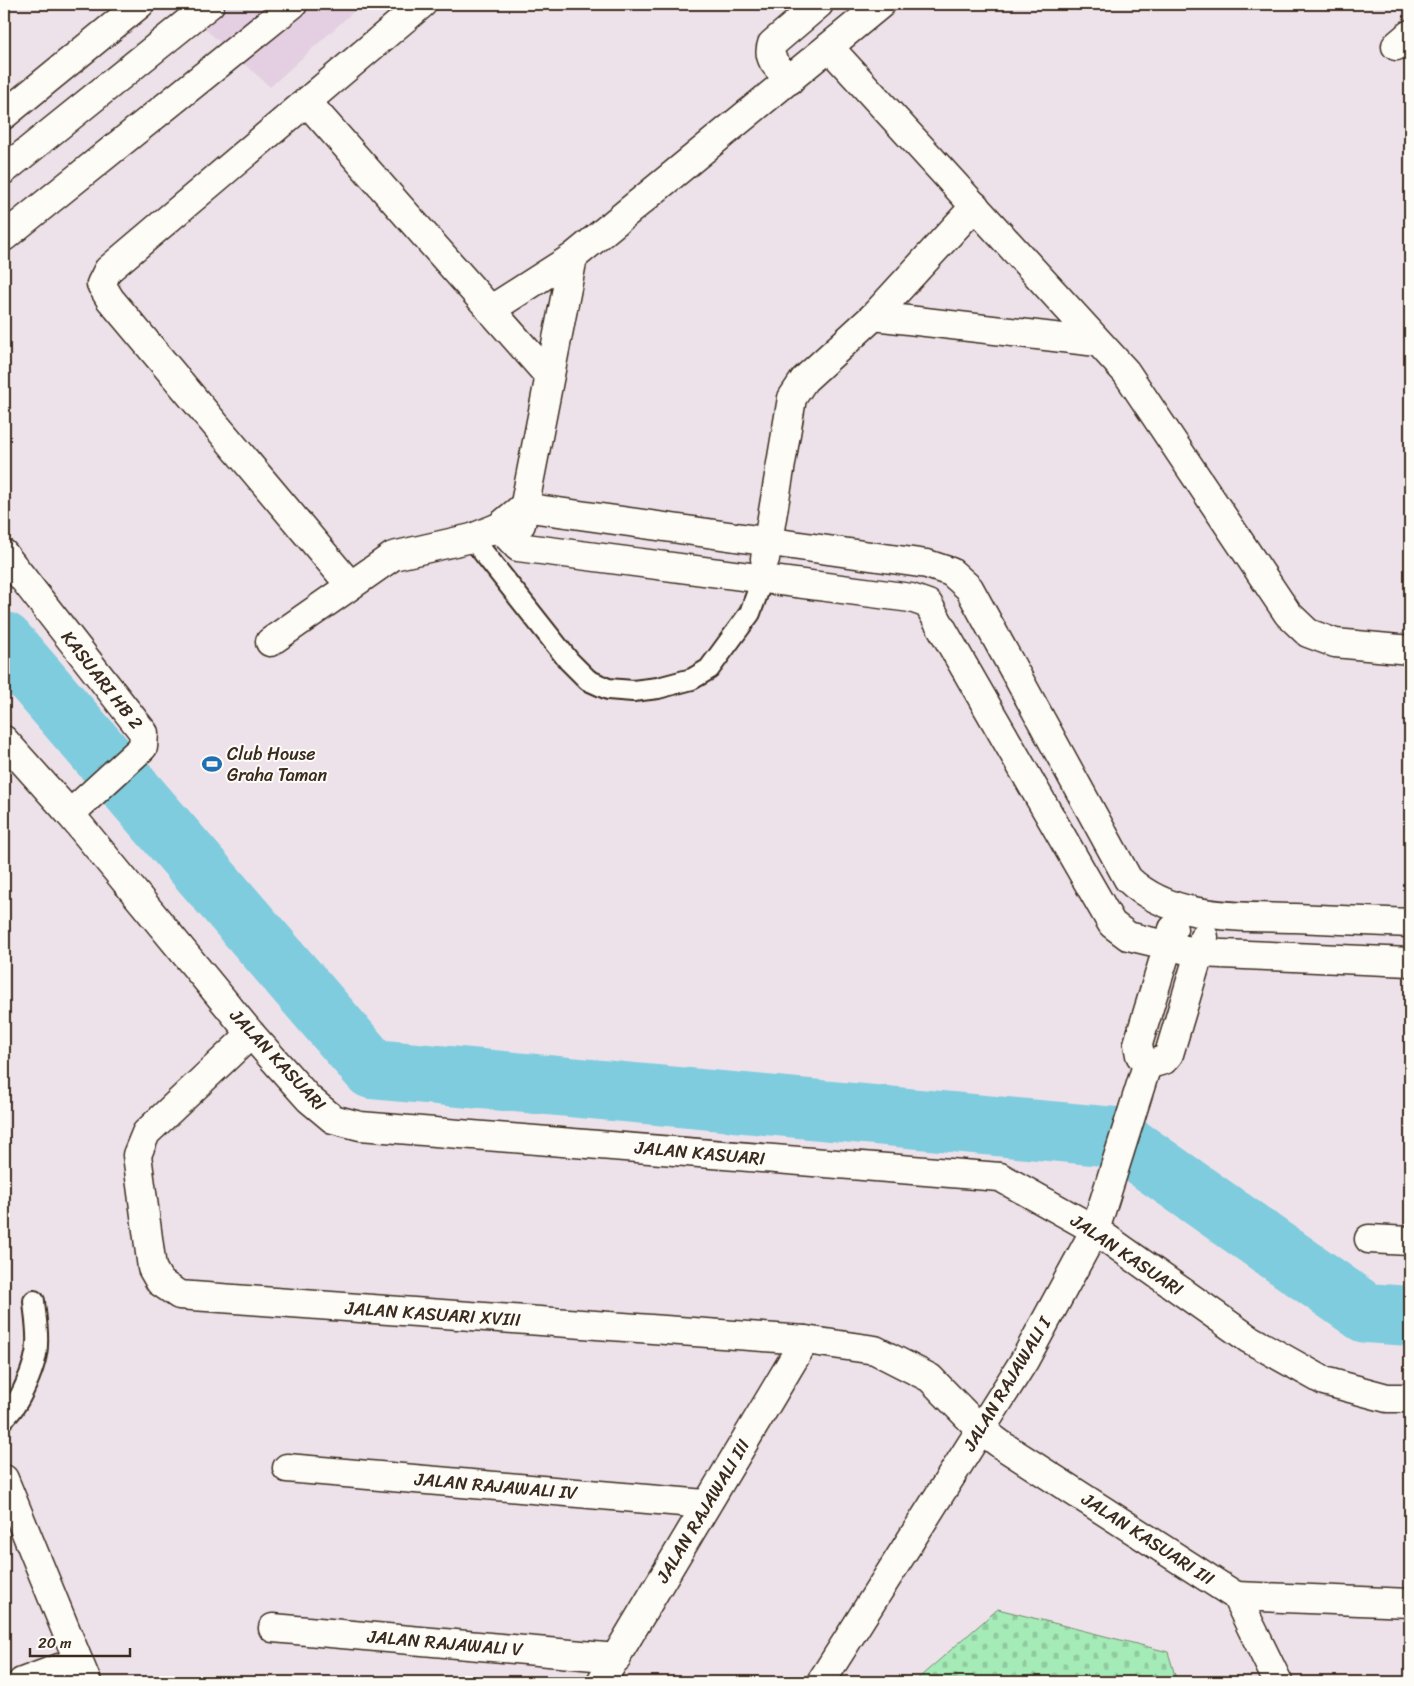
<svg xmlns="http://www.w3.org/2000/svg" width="1414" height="1686" font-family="Sriracha,sans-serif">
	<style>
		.built { fill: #e3cfe1 }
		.cemetery { fill: url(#cemetery-stones); stroke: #708a6b }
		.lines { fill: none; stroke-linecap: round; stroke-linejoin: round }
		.river { stroke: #7fccde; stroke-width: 60 }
		.lane-casing { stroke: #3b2a1e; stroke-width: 24 }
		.street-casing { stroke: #3b2a1e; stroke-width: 31 }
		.secondary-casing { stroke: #3b2a1e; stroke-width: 31 }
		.primary-casing { stroke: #3b2a1e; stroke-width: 31 }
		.lane { stroke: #fdfcf7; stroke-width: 20 }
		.street { stroke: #fdfcf7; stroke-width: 28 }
		.secondary { stroke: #fdfcf7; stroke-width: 28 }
		.primary { stroke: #fdfcf7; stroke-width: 28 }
		.labels { text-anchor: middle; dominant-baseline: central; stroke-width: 4; stroke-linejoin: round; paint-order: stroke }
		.street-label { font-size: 18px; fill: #3b2a1e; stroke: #fdfcf7 }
		.poi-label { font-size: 18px; fill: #3b2a1e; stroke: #fdfcf7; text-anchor: start }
	</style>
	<defs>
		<pattern id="cemetery-stones" width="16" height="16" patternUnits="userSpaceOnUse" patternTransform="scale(1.25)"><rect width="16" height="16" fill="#a5ebb8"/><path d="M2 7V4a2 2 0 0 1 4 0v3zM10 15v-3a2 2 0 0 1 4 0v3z" fill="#8fca9e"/></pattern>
	</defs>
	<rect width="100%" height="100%" fill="#eee2ea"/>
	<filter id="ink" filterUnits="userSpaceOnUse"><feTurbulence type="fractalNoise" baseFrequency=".02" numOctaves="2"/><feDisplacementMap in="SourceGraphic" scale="10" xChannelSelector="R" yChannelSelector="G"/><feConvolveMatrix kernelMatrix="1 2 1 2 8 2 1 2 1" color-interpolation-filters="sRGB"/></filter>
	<g filter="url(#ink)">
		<path class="built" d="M177,4H362L270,87Z"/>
		<path class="cemetery" d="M998,1609L1168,1652L1177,1682H914Z"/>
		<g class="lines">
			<path class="river" d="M4,642L372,1069L1115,1137L1366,1313L1410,1316"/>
			<defs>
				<g id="lane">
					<path d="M472,538L569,661L588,680L608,689L633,691L658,688L692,679L709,669L750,613L762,580"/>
					<path d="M4,1418C19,1406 37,1364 37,1344C38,1330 35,1315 34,1301"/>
				</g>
				<g id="street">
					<path d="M1396,46L1410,34"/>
					<path d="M829,47L1126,372L1288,614L1308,633L1335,643L1410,650"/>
					<path d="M790,80C780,69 766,60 772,44L819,4"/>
					<path d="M307,102L549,376"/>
					<path d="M490,310L573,257L881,4"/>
					<path d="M874,316L1097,342"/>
					<path d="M521,524L573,257"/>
					<path d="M499,527L518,547L911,598L928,604L1112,924L1128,936L1199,953L1410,962"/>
					<path d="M765,559L792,398L804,380L874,316L975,206"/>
					<path d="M350,585L110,299L101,284L108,270L422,4"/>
					<path d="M270,642L393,556L472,538L499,527L523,507L927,564L951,572L969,588L1128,879C1172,921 1239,916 1295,918C1334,920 1372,921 1410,923"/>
					<path d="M251,1034L146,1133L137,1155L152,1268L160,1282L179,1295L805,1340L875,1350L930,1378L980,1429L1003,1446L1236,1596L1278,1682"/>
					<path d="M1147,1065L1164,1060L1169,1054L1204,937"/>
					<path d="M1147,1065L1140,1055L1138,1044L1173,929"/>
					<path d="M1369,1239L1410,1241"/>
					<path d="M287,1468L705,1504"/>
					<path d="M4,1479L87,1682"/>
					<path d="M1236,1596L1410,1603"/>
					<path d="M273,1628L617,1658"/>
					<path d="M22,1682L78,1661"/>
					<path d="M601,1682L805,1340"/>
					<path d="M821,1682L1024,1361L1095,1230L1147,1065"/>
				</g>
				<g id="secondary">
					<path d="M4,554L144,733L143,747L70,814"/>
					<path d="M4,740L70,814L251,1034L309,1099L333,1119L360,1126L1000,1177L1095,1230L1249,1339L1324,1381L1387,1398H1410"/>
				</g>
				<g id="primary">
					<path d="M4,115L140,4"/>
					<path d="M4,170L210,4"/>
					<path d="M4,237L293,4"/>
				</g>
			</defs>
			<use href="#lane" class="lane-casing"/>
			<use href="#street" class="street-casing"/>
			<use href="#secondary" class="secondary-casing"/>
			<use href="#primary" class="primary-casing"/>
			<use href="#lane" class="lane"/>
			<use href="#street" class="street"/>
			<use href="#secondary" class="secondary"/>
			<use href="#primary" class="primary"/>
		</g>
	</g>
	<defs>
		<symbol id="stadium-bare" viewBox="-9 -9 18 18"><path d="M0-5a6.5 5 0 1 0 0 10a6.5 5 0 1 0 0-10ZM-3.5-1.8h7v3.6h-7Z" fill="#1f6fb2" stroke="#fdfcf7" stroke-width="2.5" paint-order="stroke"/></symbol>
	</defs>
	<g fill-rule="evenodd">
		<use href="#stadium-bare" x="198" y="750" width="28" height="28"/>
	</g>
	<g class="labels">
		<g class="street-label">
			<text transform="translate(102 680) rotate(52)">KASUARI HB 2</text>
			<text transform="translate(278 1060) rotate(47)">JALAN KASUARI</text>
			<text transform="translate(700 1153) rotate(5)">JALAN KASUARI</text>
			<text transform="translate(1127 1255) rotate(34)">JALAN KASUARI</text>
			<text transform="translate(433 1314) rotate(4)">JALAN KASUARI XVIII</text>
			<text transform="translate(1007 1384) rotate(-59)">JALAN RAJAWALI I</text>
			<text transform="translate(496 1486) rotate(5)">JALAN RAJAWALI IV</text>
			<text transform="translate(703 1511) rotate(-59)">JALAN RAJAWALI III</text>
			<text transform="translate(1148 1539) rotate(33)">JALAN KASUARI III</text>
			<text transform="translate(445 1643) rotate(5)">JALAN RAJAWALI V</text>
		</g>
		<g class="poi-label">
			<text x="227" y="754">Club House<tspan x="227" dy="21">Graha Taman</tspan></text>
		</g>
	</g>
	<rect width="1414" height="1686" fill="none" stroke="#fdfcf7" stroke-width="20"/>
	<rect x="10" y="10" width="1394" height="1666" fill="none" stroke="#3b2a1e" stroke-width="2" filter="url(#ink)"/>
	<path d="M30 1648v8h100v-8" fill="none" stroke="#3b2a1e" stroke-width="2.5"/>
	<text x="38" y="1648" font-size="15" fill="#3b2a1e" stroke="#fdfcf7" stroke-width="4" paint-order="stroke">20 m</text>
</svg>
